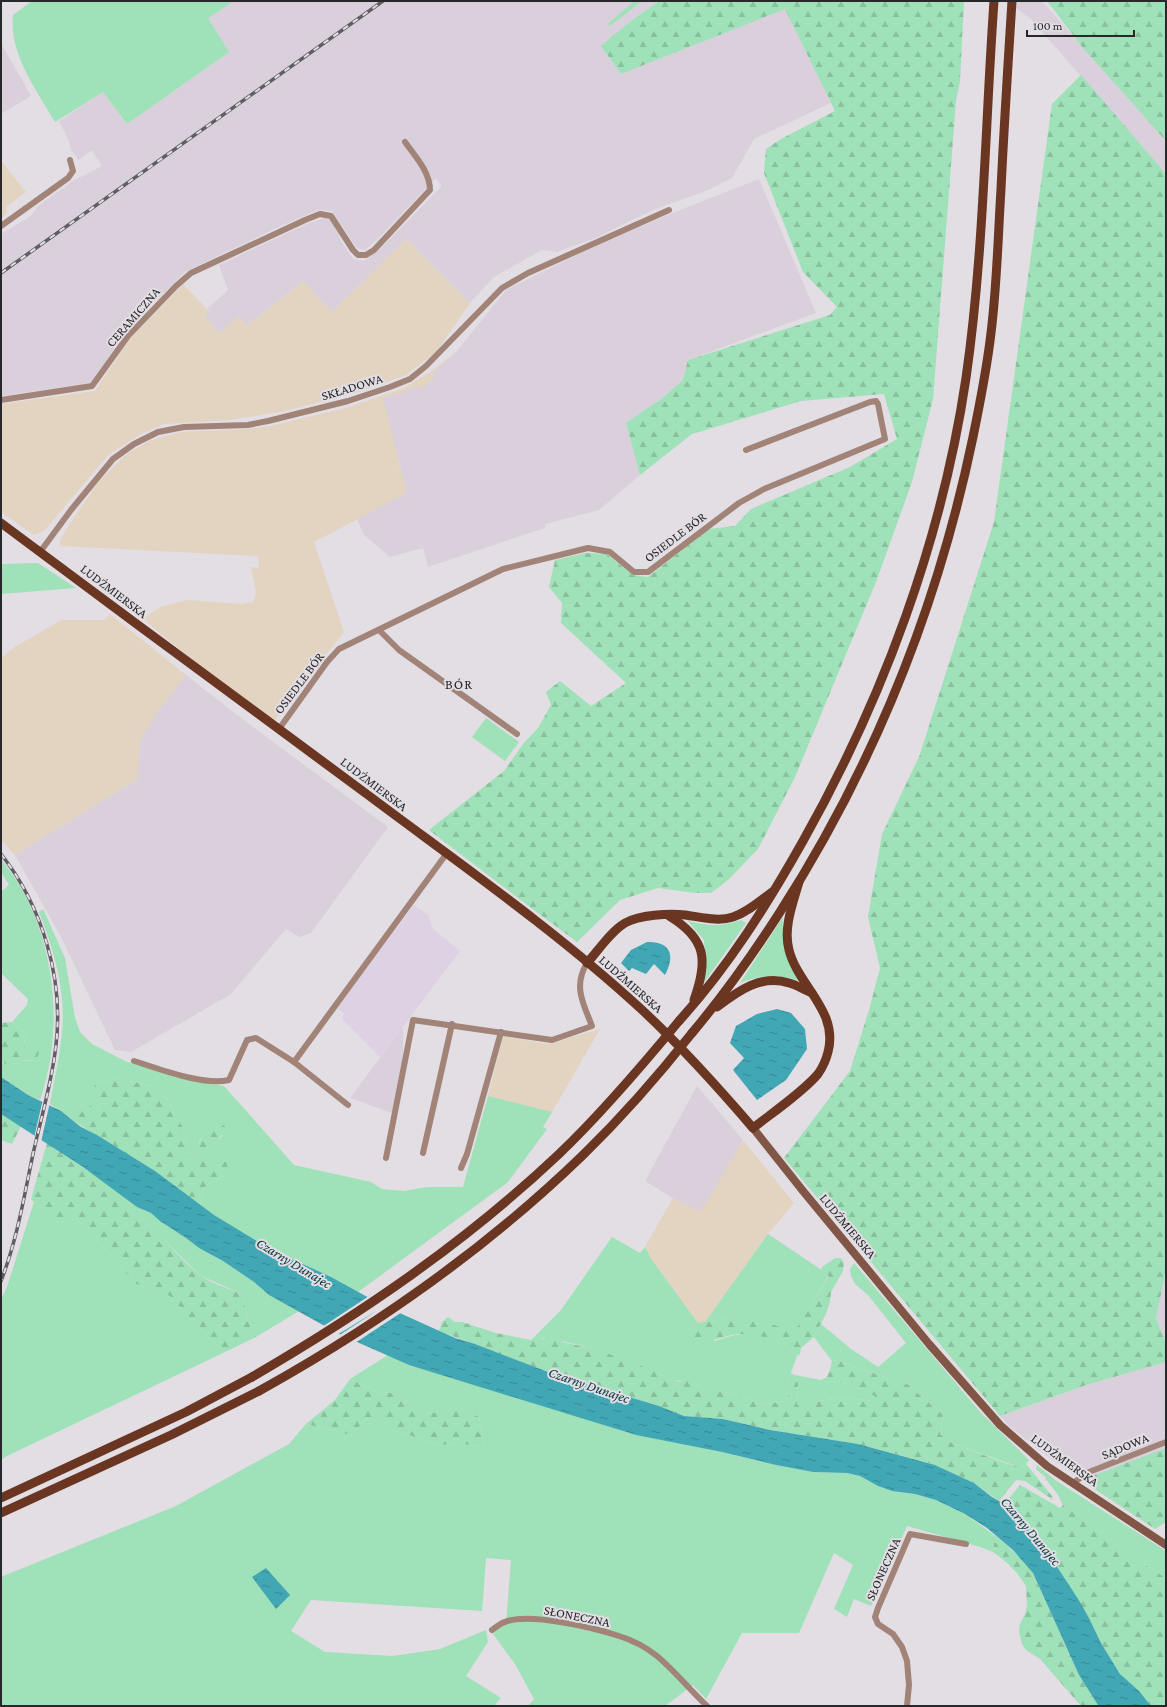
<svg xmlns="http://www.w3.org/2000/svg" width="1167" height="1707" font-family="'Crimson Pro',serif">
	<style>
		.commercial { fill: #e2d4c1 }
		.built { fill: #d9d0dc }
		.education { fill: #ded1e4 }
		.green { fill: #9fe1b8 }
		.forest { fill: url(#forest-firs) }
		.water { fill: url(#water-ripples) }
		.pier { fill: #e2dee4 }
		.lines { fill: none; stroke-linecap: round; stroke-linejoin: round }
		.minor { stroke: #a28377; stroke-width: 6 }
		.secondary { stroke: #825646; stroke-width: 8 }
		.primary { stroke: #6a3622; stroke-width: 9 }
		.rail-casing { stroke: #605e62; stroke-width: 3.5 }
		.rail { stroke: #e2dee4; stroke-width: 2; stroke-dasharray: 6; stroke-linecap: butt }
		.primary-bridge { stroke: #6a3622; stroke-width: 9 }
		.labels { text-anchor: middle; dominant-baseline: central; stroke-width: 4; stroke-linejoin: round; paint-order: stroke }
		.street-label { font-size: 13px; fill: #282729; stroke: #e2dee4 }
		.neighbourhood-label { font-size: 14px; letter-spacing: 1px; fill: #282729; stroke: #e2dee4 }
		.water-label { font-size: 14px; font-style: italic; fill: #05363c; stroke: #e2dee4 }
	</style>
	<defs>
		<pattern id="forest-firs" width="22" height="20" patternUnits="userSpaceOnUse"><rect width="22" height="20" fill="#9fe1b8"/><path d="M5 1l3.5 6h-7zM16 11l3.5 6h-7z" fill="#89c19e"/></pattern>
		<pattern id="water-ripples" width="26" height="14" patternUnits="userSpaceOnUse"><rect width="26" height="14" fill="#41a7b5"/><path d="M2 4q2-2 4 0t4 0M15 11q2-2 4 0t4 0" fill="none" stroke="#368893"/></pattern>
	</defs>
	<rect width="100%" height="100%" fill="#e2dee4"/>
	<g class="commercial">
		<path d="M1,161L26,192L6,207L7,213L1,218Z"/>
		<path d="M406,239L470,303L436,352L406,375L362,391L285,411L230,420L164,424L141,434L109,454L44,531L34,535L1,512V404L95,391L129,340L183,284L209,311L206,317L220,333L238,316L247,325L303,281L332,312Z"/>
		<path d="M456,352L399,463L408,493L314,542L344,632L274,721L194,661L143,619L160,607L187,600L242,604L253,602L256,593L251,567L259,568L258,556L60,546V540L67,528L100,480L127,454L149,441L181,432L248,429L271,426L349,407L404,388L430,372Z"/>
		<path d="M110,614L186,675L158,711L140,741L138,779L15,855L1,840V658L16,646L62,620H105Z"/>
		<path d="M600,1029L552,1112L488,1096L503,1036L548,1044Z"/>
		<path d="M743,1140L794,1203L768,1234L705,1322L698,1323L652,1260L645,1247L673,1198L701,1211Z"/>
	</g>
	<g class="built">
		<path d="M234,1H659L632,20L602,46L621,74L785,8L831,103L754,139L732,178L708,190L653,210L595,238L557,252L542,250L494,277L470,303L406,239L332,312L303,281L247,325L238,316L220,333L205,317L209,311L207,309L228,290L219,265L309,223L325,218L332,221L342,243L353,259L364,261L380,249L442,186L436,178L378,239L365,250L357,248L332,211L318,210L274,229L185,272L125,331L105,363L90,383L1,396V234L31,216L38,206L73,181L102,166L92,150L79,160L71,150L69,141L59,121L103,92L127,124L229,52L208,18Z"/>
		<path d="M1006,1H1042L1166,141V174L1031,19Z"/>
		<path d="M1,43L31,96L1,114Z"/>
		<path d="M759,179L816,313L688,360L683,380L661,399L626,423L640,475L599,510L545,524V528L428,567L423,548L390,557L364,535L357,519L407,493L383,398L401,393L416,386L421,389L430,382L433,380L434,372L456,352L506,290L589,249L665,216Z"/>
		<path d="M186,675L241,718L388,827L311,933L300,937L286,929L231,994L131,1052L115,1050L60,935L15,855L138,779L140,741L158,711Z"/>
		<path d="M403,1027V1060L392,1113L350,1098Z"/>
		<path d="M697,1086L743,1140L701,1212L673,1198L645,1181Z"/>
		<path d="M1166,1270V1343L1156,1318Z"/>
		<path d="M1166,1362V1448L1092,1476L1090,1480V1486L1047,1456L1008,1425L1000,1416L1086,1385Z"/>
	</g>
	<path class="education" d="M414,905L428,915L433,929L460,951L380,1057L342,1019L344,1013L336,1008Z"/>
	<g class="green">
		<path d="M32,1H234L208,18L229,52L127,124L103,92L55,122C36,89 9,54 13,15Z"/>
		<path d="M38,563L76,588L1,594V564Z"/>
		<path d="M486,718L519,742L505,761L472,737Z"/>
		<path d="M1,859C54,923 67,1023 40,1100L28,1095L1,1077V1061C13,1068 11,1065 22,1061C26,1060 32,1061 36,1060L33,1053L23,1045L27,1036L12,1022L27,1005L28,999L1,973V892L9,885L1,872Z"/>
		<path d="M43,909L65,958L75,1018L80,1032L92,1044L125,1061L154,1070L182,1078L224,1086L294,1165L371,1182L382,1189L404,1191L427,1187H463L488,1096L552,1112L543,1127L547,1129L508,1182L358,1292C329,1276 299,1264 270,1249C246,1236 221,1221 200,1205C203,1182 209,1183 228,1174L210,1156L214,1145L223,1135L200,1138L198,1155L194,1159L189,1156L183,1128L168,1100L153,1086L116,1078L96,1083L101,1100L98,1111L74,1108L69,1117L50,1104C54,1080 60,1056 62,1031C66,991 54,950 39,912Z"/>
		<path d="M783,917C782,943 784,959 799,981C779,974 759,975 740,983Z"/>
		<path d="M741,920L746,923L703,984L706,969L704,940L688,921C709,926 721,927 741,920Z"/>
		<path d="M124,1197L137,1207L151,1213L186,1238L199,1248L223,1261L254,1282L269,1295L299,1311L256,1337L248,1318L242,1294L201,1276L166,1242Z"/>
		<path d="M34,1202L59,1222L76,1219L85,1227L136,1284L170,1296L200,1329L225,1352L7,1456L1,1460V1300L7,1287Z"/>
		<path d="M768,1234L829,1275L795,1332L729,1318L705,1322Z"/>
		<path d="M612,1237L640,1253L645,1247L652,1260L698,1323L691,1328L715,1341C722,1339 729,1336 736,1335C757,1331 782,1341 797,1356L788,1381L790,1391L786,1401L764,1404L715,1389H700L696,1383L673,1380L658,1373L579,1345L544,1337L540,1340H531L561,1310Z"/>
		<path d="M854,1263L981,1413L1029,1460L1026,1464L1019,1467L952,1443L940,1434L943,1415L907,1384L854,1367L841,1360L832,1361L814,1337L821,1324L851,1349L878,1367L906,1343L868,1295L855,1284L851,1276L850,1269Z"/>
		<path d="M388,1355L409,1365L480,1385L629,1433L722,1452L776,1465L813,1472L847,1473L860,1476L878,1486L892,1491L915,1494L936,1500L965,1514L1002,1541L994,1543L993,1552L980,1547L907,1526L871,1606L854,1599L847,1617L834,1609L853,1565L834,1553L799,1633H742L706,1699L693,1685L665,1706H528L534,1699L515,1664L493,1634L497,1629L506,1625L511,1560L486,1558L482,1611L311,1600L291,1631L325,1652L393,1656L440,1649L486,1630L488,1642L466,1676L501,1698L494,1706H1V1577L176,1506L289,1444L306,1424L351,1435L368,1417H378L393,1430L440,1445L458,1444L484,1446L479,1417L457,1406L440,1413L424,1412L394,1393L377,1392L350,1379Z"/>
		<path d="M795,1375L821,1380L827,1377L830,1381L845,1383L876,1396L874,1401L842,1398L819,1401L800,1407L797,1404L798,1383Z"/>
		<path d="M1037,1465L1055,1480L1166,1551V1578L1137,1560L1075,1512L1066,1495L1036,1469Z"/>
	</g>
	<g class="forest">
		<path d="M634,1H642L610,26L608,24Z"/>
		<path d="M659,1H964L960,81L956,101L933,399L912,482L876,582L795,777L758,849L728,880L711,893H695L658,888L620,900L577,942L530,907L429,830L504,771L523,744L538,728L551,705L546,692L560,681L591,706L626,683L561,623L562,603L549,587L555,560L585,553L607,554L633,575L648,577L709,529L735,526L751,509L850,467L897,439L884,394L801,401L692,434L640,475L626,423L661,399L683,380L688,360L830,315L837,307L803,272L764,173L766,149L781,139L835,111L785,9L621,74L601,46L632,20Z"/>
		<path d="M1047,1H1166V141L1083,48Z"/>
		<path d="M1081,75L1166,174V1270L1156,1318L1166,1343V1362L1086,1385L1000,1416L784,1158L850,1071L869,1010L880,968L868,917L882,834L919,757L994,522L1052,104Z"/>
		<path d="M12,1022L27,1036L23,1045L33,1053L37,1049L40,1050L36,1061C32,1061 26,1059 23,1061C11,1065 14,1069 1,1061V1023Z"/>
		<path d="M116,1078L153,1086L168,1100L183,1128L189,1156L194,1159C199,1153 200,1137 204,1128L217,1122L225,1126C222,1137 214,1145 210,1156L215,1160L227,1162L228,1174C209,1183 203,1182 200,1205C174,1186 148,1167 121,1150C104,1139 85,1130 69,1117L74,1108L86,1103L98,1111C101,1102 102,1096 93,1091L96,1083Z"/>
		<path d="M1,1114L21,1126L12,1144L1,1140Z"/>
		<path d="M47,1143C72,1162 101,1176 124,1197C151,1221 172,1253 200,1275C210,1283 230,1289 242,1294L248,1318L256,1337L225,1352L200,1329L170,1296L136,1284L85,1227L76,1219L59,1222L34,1202L31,1199Z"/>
		<path d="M835,1258H841L844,1263L843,1271L831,1292L830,1301L826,1314L814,1337L801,1348L800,1354L797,1356C782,1341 760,1333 738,1334C719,1336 707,1348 689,1334L691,1328L698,1323L729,1318L756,1320L795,1331L829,1276L821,1271L822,1267Z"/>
		<path d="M448,1317L455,1322H462L496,1333L531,1340H540L554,1333L560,1336L562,1342C600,1349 638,1363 673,1380L680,1382L690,1378L696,1383L700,1389H715L764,1404L786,1401L790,1391L788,1381L790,1373L795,1375L798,1383L797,1404L800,1407L819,1401L842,1398L874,1401L875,1396L845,1383L829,1381L827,1377L830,1370L832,1361L841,1360L854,1367L907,1384L943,1415L940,1434L952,1443L1005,1463L1019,1467L1026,1464L1052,1496L1053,1500L1025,1481L1016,1480L999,1501L974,1483L935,1465L925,1462L858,1444L770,1430L723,1419L684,1416L659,1406L556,1375L439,1331L442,1322Z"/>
		<path d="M350,1379L377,1392L394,1393L424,1412L440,1413L457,1406L479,1417L484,1446L458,1444L440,1445L393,1430L378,1417H368L351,1435L306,1424L335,1400Z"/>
		<path d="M1166,1448V1522L1155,1529L1090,1486V1480L1092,1476Z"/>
		<path d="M1045,1478H1048L1066,1495L1075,1512L1137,1560L1166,1578V1706H1151L1120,1674L1101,1643L1089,1618L1052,1559L1025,1525L1004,1504L1020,1485L1060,1508L1063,1505L1058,1495Z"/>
		<path d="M1002,1541L1025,1562L1033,1573L1079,1675L1099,1706H1081L1040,1659L1026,1650L1022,1644L1019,1631L1020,1624L1025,1614L1027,1606L1026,1586L1017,1573L1005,1561L993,1552L994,1543Z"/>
	</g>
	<g class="water">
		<path d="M647,942C670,941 676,955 665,975L654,964L646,974L632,968L629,971L621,963L631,950Z"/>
		<path d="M777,1009L791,1013L805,1029L807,1049L786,1080L757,1100L733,1070L744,1058L730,1043L736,1026L757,1014Z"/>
		<path d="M1,1077L28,1095L61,1111L81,1127L97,1135L155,1171L214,1215L270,1249L331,1277L382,1305L455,1338L475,1344L556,1375L659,1406L684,1416L723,1419L770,1430L858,1444L935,1465L974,1483L992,1497L1004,1504L1019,1518L1038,1540L1052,1559L1080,1602L1089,1618L1101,1643L1120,1674L1139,1691L1151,1706L1098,1705L1079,1675L1033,1573L1013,1550L987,1528L965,1514L936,1500L915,1494L892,1491L878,1486L860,1476L847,1473L813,1472L776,1465L722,1452L636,1435L409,1365L339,1334L269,1295L254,1282L223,1261L199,1248L186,1238L160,1221L151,1213L137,1207L83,1167L1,1114Z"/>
		<path d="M266,1568L290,1595L276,1609L252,1577Z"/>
	</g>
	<g class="pier">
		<path d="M43,1099L50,1102L41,1142L34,1138Z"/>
		<path d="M369,1296L402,1312L355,1343L338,1336L378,1310L337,1335L322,1327Z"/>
	</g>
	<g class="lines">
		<g class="minor">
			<path d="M1,226L68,178L73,171L70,160"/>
			<path d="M1,400L92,386L128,336L176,286L191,273L305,220L320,214L331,216L353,250L358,255H366L374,250L430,190C430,172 415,156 405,142"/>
			<path d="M40,552L71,510L113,459L134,444L158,432L184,427L248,425L268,421L348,401L390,387L410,379L426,366L502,288L528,273L669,210"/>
			<path d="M379,630L399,650L517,734"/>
			<path d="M279,729L327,662L339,649L503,569L588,548L610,552L634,572H648L739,503L764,489L885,439L878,404L876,401L870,402L746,450"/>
			<path d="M134,1061C160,1069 203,1086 229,1080L247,1040L256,1038L294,1062L348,1105"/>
			<path d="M294,1062L447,853"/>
			<path d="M423,1153L452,1024"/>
			<path d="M386,1158L413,1020L552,1040L592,1026C583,1003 573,986 587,963"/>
			<path d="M461,1168L467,1154L501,1032"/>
			<path d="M1073,1483L1089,1472L1166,1442"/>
			<path d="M492,1630C496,1627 501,1623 505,1622C529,1612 595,1628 619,1636C632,1640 647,1648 657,1656C675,1671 690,1690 707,1706"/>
			<path d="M907,1706L909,1685L907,1661L902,1647L893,1634L878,1624L875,1617L878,1608L910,1534L966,1544"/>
		</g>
		<path class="secondary" d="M753,1128L803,1191L929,1344L1000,1425L1047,1466L1166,1545"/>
		<g class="primary">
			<path d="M1,523C123,614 246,705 368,795C460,864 555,930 640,1008C680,1045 717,1086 753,1128C772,1113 803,1092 818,1074C823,1067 826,1060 828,1052C839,1011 798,986 789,950C783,928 793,903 799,882"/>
			<path d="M669,916C707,939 708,961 694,1000"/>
			<path d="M587,963C599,950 610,932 625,923C639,915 669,913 685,915C701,917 718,922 733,917C748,912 760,901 772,892"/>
			<path d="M717,1007C738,991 761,974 789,983C797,985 804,990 812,993"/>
			<path d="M679,1021C728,967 767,905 803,841C883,699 942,540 966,378C984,253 985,127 994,1"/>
			<path d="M692,1033C724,995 753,954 780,912C873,767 938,606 973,437C980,403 987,368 991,333C997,285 998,237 1001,189C1004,126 1008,64 1012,1"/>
			<path d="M1,1498L186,1412L252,1377"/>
			<path d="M1,1513L171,1435L259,1391"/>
		</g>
		<defs>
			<g id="rail">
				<path d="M1,273L383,1"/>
				<path d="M1,854C42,906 64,978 56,1045C52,1082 41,1118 33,1154C24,1197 17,1240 1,1281"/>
			</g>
		</defs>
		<use href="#rail" class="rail-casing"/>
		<use href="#rail" class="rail"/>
		<g class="primary-bridge">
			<path d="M252,1377C362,1313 466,1242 559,1154C602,1113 641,1067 679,1021"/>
			<path d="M259,1391C376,1326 487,1248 583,1155C622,1117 658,1076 692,1033"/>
		</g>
	</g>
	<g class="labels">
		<g class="street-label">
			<text transform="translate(133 317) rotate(-49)">CERAMICZNA</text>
			<text transform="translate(352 387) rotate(-17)">SKŁADOWA</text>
			<text transform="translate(675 537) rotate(-37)">OSIEDLE BÓR</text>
			<text transform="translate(114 591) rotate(37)">LUDŹMIERSKA</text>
			<text transform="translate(299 683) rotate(-53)">OSIEDLE BÓR</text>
			<text transform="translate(374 784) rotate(37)">LUDŹMIERSKA</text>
			<text transform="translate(631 984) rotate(41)">LUDŹMIERSKA</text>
			<text transform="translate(848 1226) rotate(50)">LUDŹMIERSKA</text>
			<text transform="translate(1125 1446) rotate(-22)">SĄDOWA</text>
			<text transform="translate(1065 1460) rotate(36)">LUDŹMIERSKA</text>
			<text transform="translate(883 1569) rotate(-66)">SŁONECZNA</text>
			<text transform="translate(577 1616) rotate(11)">SŁONECZNA</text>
		</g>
		<g class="neighbourhood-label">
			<text x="459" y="684">BÓR</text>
		</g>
		<g class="water-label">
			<text transform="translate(294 1263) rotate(31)">Czarny Dunajec</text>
			<text transform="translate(589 1385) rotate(19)">Czarny Dunajec</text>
			<text transform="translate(1031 1531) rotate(50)">Czarny Dunajec</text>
		</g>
	</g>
	<rect width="1167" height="1707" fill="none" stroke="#282729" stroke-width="4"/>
	<path d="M1027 30v6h107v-6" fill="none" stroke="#282729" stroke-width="2"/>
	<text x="1033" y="30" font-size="12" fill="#282729" stroke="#e2dee4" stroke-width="3" paint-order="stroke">100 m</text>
</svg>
